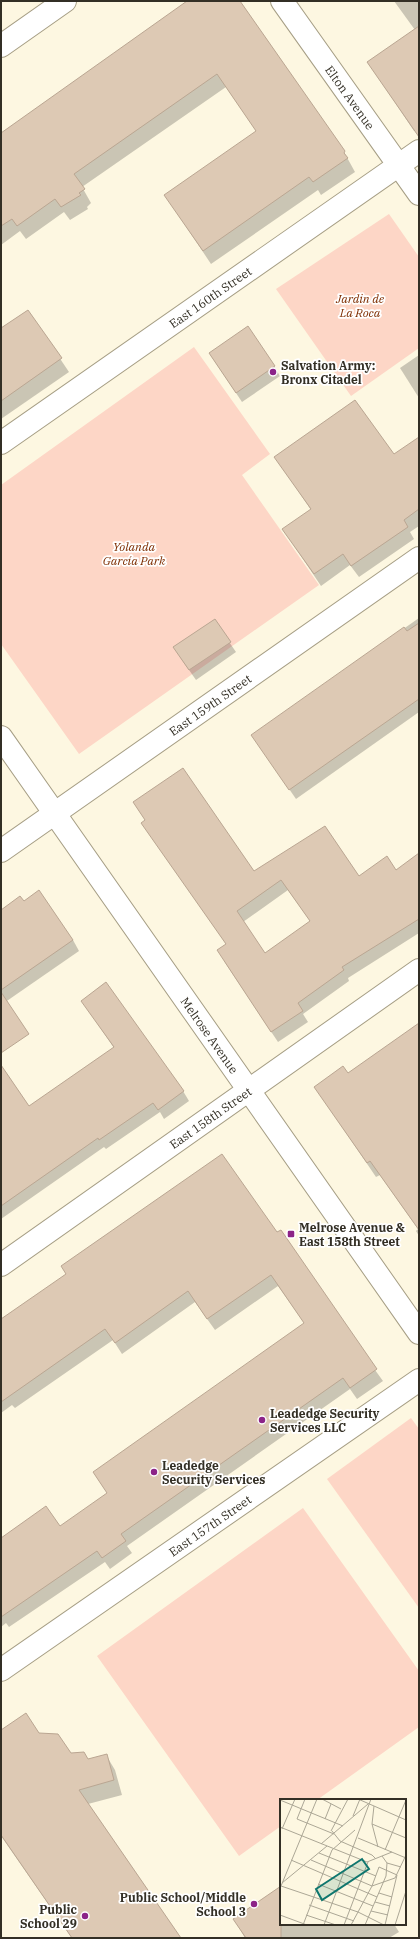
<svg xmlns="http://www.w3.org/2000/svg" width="420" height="1939" font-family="'IBM Plex Serif',serif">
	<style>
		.green { fill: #fdd6c6 }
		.shadow { fill: #0003; fill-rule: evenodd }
		.building { fill: #ddc9b4; stroke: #baa692; fill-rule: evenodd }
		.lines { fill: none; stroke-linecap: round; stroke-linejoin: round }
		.street-casing { stroke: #a69e85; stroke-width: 24 }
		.secondary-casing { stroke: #a69e85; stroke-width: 24 }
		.street { stroke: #fff; stroke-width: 22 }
		.secondary { stroke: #fff; stroke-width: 22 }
		.poi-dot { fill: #8c2388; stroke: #fff; stroke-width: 1.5 }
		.labels { text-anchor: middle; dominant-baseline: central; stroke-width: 3.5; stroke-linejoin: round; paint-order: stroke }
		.street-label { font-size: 12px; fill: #332f25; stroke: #fff }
		.park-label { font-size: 12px; font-style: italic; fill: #7f2f03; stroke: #fff }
		.poi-label { font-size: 12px; font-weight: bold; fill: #332f25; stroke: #fff; text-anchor: start }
		.inset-road { fill: none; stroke: #aca796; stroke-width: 1 }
		.view { fill: #0f766e; fill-opacity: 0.15; stroke: #0f766e; stroke-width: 2 }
		.inset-edge { fill: none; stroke: #332f25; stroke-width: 2 }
	</style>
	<rect width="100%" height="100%" fill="#fdf7e1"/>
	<g class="green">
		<polygon points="389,214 419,257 419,348 351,396 276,289"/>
		<polygon points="194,347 270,454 242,475 319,585 79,754 1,644 1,485"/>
		<polygon points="411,1418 419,1429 419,1608 327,1479"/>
		<polygon points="303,1508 419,1671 419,1727 317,1800 281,1800 281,1826 239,1856 97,1656"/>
	</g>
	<g class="shadow">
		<polygon points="189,1 239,1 344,152 355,172 321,195 318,190 211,264 165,195 257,132 226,87 82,187 91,203 87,207 88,209 70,220 64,212 26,239 20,231 1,245 1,137"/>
		<polygon points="394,1 419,1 419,128 414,131 368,62 415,30"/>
		<polygon points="28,311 69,372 1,419 1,330"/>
		<polygon points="210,354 274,366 280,376 242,402"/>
		<polygon points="419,355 419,398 400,368"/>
		<polygon points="419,438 419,526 410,532 414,539 359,577 350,565 321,586 283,529 311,510 276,458 393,456"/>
		<polygon points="419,618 419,712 296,799 252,735"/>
		<polygon points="214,620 236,652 196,680 180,657"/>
		<path d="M149 833 254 872 359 877 396 871 419 855V933L348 978 349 981 303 1014 308 1022 278 1042 224 961 227 945ZM288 890 311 922 265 954 243 922Z"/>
		<polygon points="24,902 73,940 79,951 1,1005 1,910"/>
		<polygon points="82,1001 183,1091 189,1101 164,1119 160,1112 106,1149 104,1147 1,1219 1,1067 29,1107 114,1048"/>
		<polygon points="419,1024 419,1236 416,1231 418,1229 380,1175 376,1177 315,1087 348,1074"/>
		<polygon points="277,1234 383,1381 357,1399 350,1389 127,1546 132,1553 110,1569 105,1562 9,1627 6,1623 1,1627 1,1539 60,1528 108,1494 94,1472 305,1324 278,1286 215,1330 195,1302 122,1354 113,1340 15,1408 12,1405 1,1413 1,1321"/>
		<polygon points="1,1731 39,1734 71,1754 88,1760 106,1755 115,1770 122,1795 88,1804 180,1938 72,1938 1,1836"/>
		<polygon points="281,1887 281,1924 394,1924 399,1932 389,1938 245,1938 234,1919"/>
	</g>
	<g class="building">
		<polygon points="187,1 240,1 345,151 344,153 348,158 313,182 309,177 203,251 164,195 256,131 217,74 74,174 85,189 79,193 81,195 61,207 55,199 17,226 12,219 1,226 1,133"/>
		<polygon points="419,26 419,137 367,62"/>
		<polygon points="28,310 62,358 1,401 1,328"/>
		<polygon points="248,326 275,366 236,393 209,353"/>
		<polygon points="355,400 394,454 419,437 419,509 404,520 408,527 351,566 343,554 314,574 282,529 311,509 274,457"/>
		<polygon points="215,619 231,642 189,670 173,647"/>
		<polygon points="419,623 419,699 289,790 251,735 404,627 407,631"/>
		<path d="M183 768 254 871 325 826 359 876 387 856 396 870 419 853V919L342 967 344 970 298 1003 303 1011 271 1032 217 950 226 944 141 823 145 820 133 802ZM281 880 310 921 265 953 237 911Z"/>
		<polygon points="39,890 73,940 1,990 1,910 20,896 24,901"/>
		<polygon points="106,982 184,1091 158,1110 153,1103 99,1140 98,1138 1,1206 1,1065 29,1106 114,1047 81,1001"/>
		<polygon points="1,992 29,1034 1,1053"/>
		<polygon points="419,1023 419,1230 370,1161 367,1163 314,1087 343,1066 348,1073"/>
		<polygon points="222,1154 277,1232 281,1230 377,1369 350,1388 343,1378 121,1534 126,1541 102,1558 97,1551 1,1617 1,1538 46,1506 60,1526 107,1493 93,1472 304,1323 271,1275 207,1319 188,1291 115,1343 105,1329 1,1402 1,1319 66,1274 61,1266"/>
		<polygon points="26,1713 39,1733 58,1734 71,1753 84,1752 88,1759 107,1754 114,1780 79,1790 181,1938 72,1938 1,1835 1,1730"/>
		<polygon points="281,1886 281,1938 246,1938 233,1919"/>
	</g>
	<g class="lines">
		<defs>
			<g id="street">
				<path id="s1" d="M282 1 419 194"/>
				<path id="s2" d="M1 443 419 151"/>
				<path id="s3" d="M1 851 419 558"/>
				<path id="s4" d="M1 1265 419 970"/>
				<path id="s5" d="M1 1670 419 1380"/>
			</g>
			<g id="secondary">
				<polyline points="1,46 65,1"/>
				<path id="s6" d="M1 737 419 1333"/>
			</g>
		</defs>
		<use href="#street" class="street-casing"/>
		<use href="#secondary" class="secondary-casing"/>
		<use href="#street" class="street"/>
		<use href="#secondary" class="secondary"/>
	</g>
	<g class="poi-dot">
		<circle cx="273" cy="372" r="4"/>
		<rect x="287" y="1230" width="8" height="8" rx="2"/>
		<circle cx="262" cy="1420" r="4"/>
		<circle cx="154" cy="1472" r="4"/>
		<circle cx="254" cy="1904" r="4"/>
		<circle cx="85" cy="1916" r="4"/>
	</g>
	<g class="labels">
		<g class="street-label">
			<text stroke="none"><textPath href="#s1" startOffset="118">Elton Avenue</textPath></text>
			<text stroke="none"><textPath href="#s2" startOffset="255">East 160th Street</textPath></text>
			<text stroke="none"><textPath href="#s3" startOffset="255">East 159th Street</textPath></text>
			<text stroke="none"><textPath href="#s6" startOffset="364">Melrose Avenue</textPath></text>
			<text stroke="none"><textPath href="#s4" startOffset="256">East 158th Street</textPath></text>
			<text stroke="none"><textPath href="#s5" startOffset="254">East 157th Street</textPath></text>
		</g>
		<g class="park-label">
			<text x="360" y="298">Jardin de<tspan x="360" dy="14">La Roca</tspan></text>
			<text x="134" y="546">Yolanda<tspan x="134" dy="14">García Park</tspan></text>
		</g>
		<g class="poi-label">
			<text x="281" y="365">Salvation Army:<tspan x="281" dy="14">Bronx Citadel</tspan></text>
			<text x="299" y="1227">Melrose Avenue &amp;<tspan x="299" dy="14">East 158th Street</tspan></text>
			<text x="270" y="1413">Leadedge Security<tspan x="270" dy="14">Services LLC</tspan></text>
			<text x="162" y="1465">Leadedge<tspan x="162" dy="14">Security Services</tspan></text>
			<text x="246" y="1897" text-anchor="end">Public School/Middle<tspan x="246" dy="14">School 3</tspan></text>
			<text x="77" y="1909" text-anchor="end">Public<tspan x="77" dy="14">School 29</tspan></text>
		</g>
	</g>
	<g transform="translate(280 1799)">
		<rect width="126" height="126" fill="#fdf7e1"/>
		<path class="inset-road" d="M25 0 17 20 54 35M42 0 61 10M78 0 126 21M0 1 63 27M94 7 92 25 98 48M73 17 80 0M45 20 51 5M92 25 126 39M0 28 87 63 112 53M2 30 15 0M51 32 68 0M52 32 60 42 92 56 96 60M78 39 126 59M41 45 88 5M105 51 126 1M39 54 96 77M11 61 97 98M31 61 92 87 99 68 117 76 105 126M107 64 121 68M2 84 47 47M38 85 93 107M1 87 78 113 104 126M1 87 37 0M99 94 112 98M95 103 110 107M29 106 74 122M91 112 108 116M0 116 27 126M26 116 56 126M23 126 52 51 75 31M44 126 91 0M64 126 88 63M71 126 92 87 115 79 126 56M85 126 106 77 107 64 102 57M115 126 126 92"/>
		<path class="view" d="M82 60 89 70 42 101 36 90Z"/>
		<rect width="126" height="126" class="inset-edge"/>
	</g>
	<rect width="420" height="1939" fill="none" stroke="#332f25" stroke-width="4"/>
</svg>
